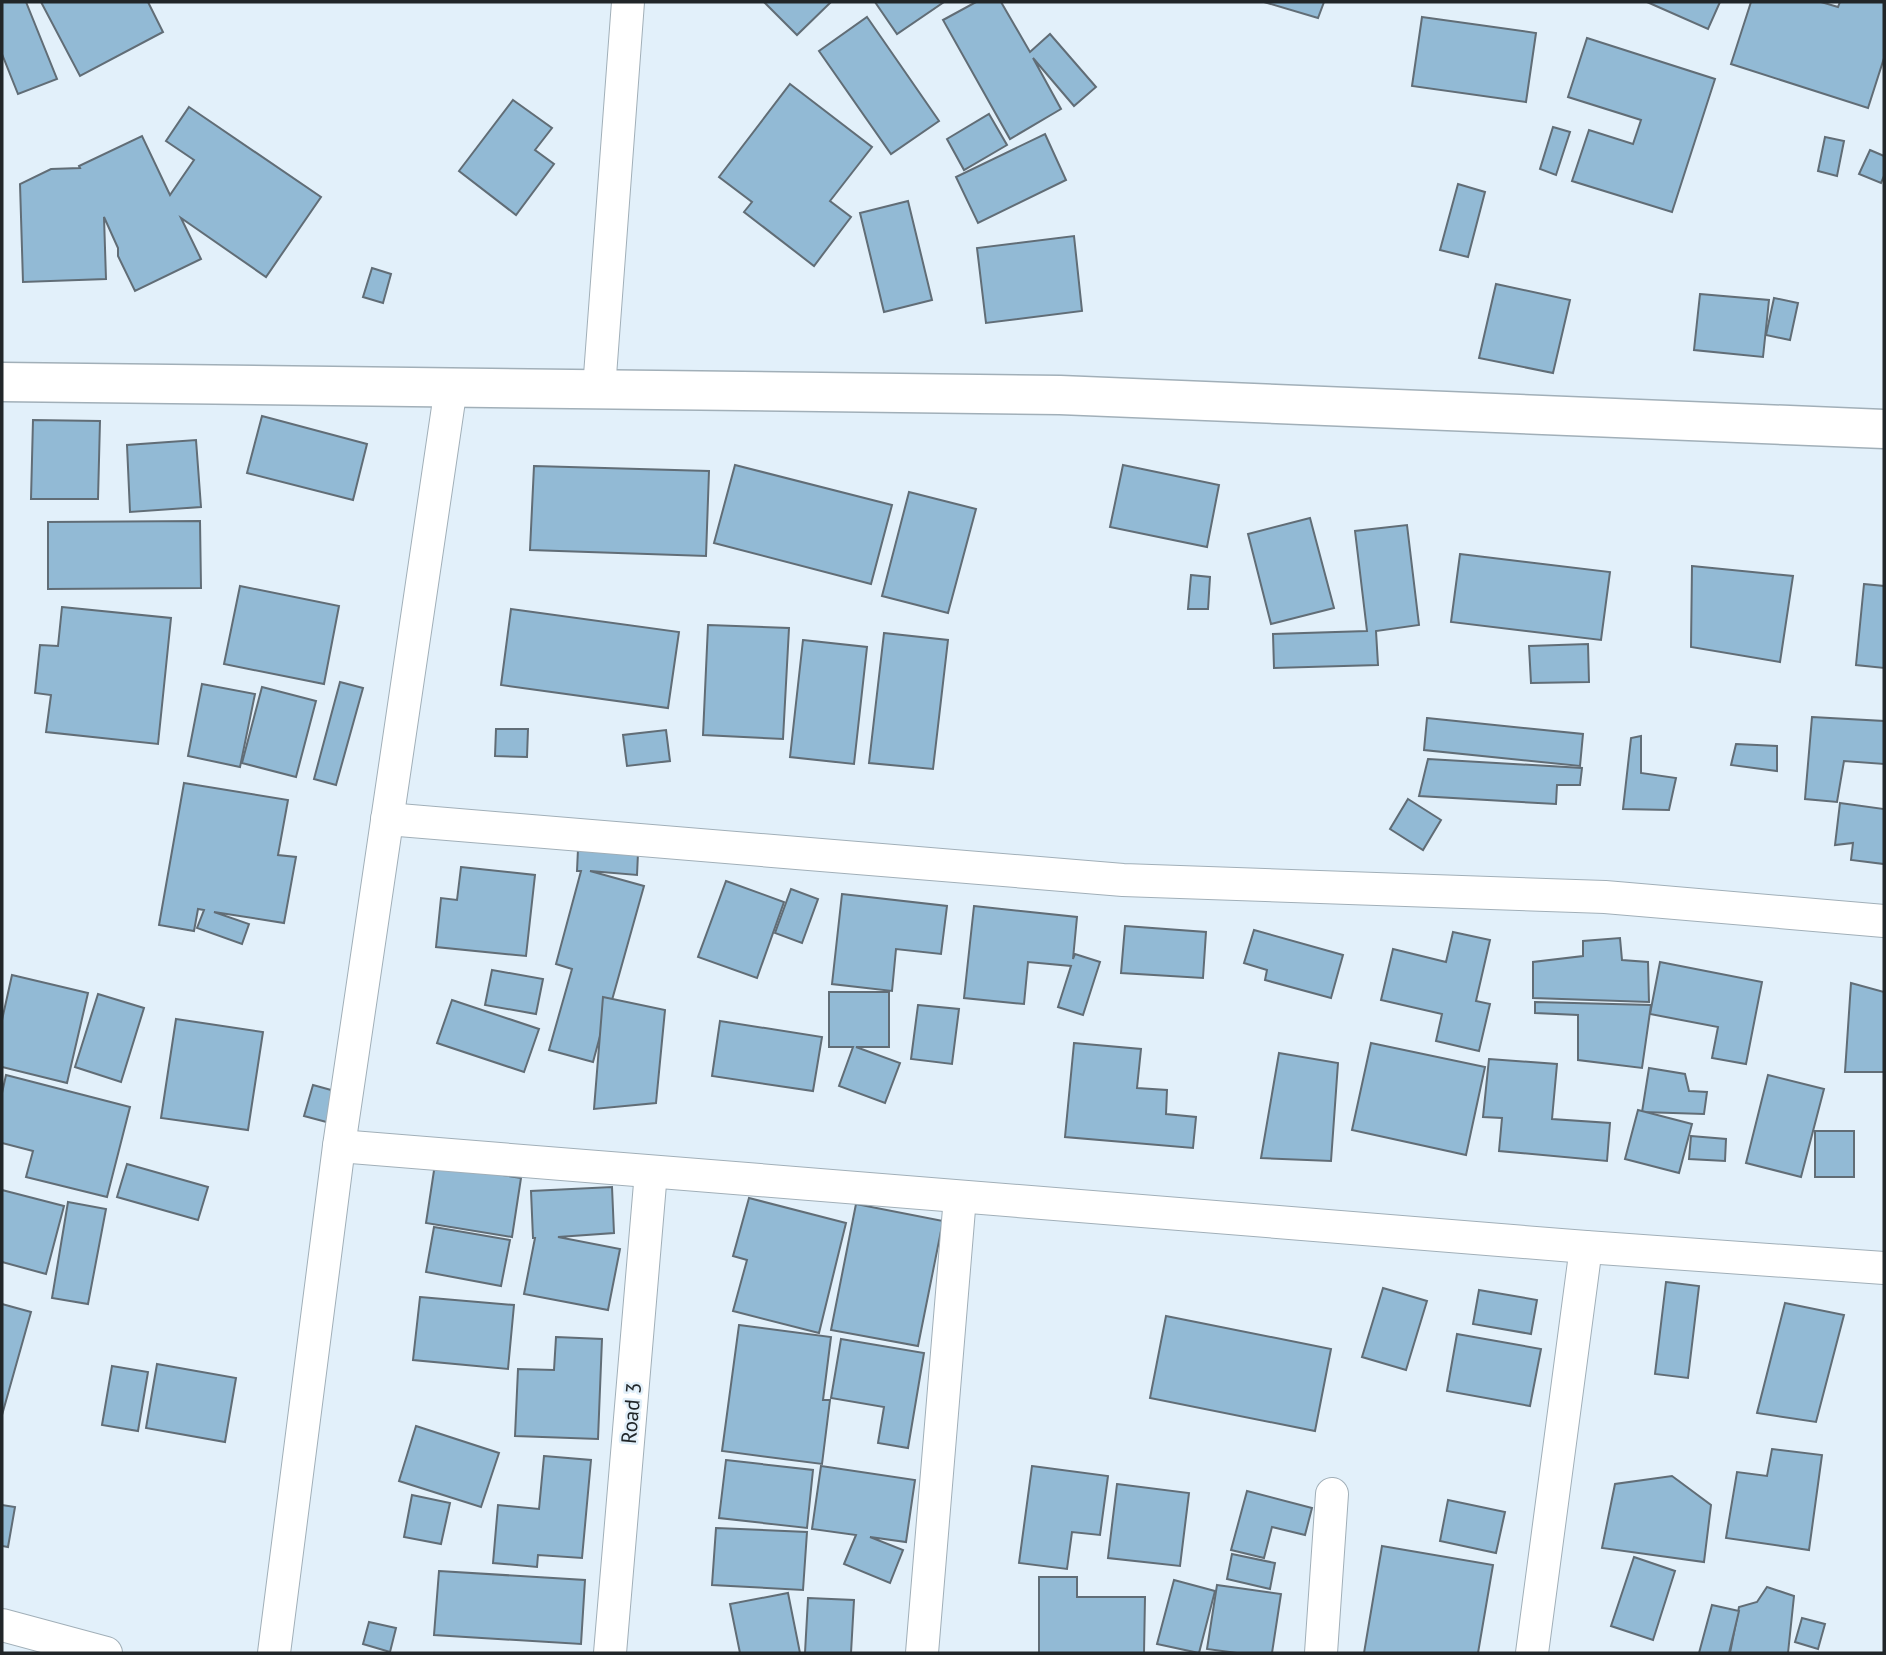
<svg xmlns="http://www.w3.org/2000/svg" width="1886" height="1655" font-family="'PT Sans',sans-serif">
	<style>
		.building { fill: #92bad5; stroke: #616d76; stroke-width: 2 }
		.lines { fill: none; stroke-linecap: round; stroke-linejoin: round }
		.street-casing { stroke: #a1afb8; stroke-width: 34 }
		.secondary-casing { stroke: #a1afb8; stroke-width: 41 }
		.street { stroke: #fff; stroke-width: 32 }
		.secondary { stroke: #fff; stroke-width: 38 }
		.labels { text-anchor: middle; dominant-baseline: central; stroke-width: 5; stroke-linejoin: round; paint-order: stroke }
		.street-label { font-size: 21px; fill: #212629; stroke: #e2f0fa }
	</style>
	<rect width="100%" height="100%" fill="#e2f0fa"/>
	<g class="building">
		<polygon points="2,2 26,2 57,79 18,94 2,54"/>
		<polygon points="41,2 148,2 163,32 80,76"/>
		<polygon points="764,2 831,2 797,35"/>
		<polygon points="875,2 944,2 897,34"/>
		<polygon points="976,2 1001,2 1030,52 1050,34 1096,87 1074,106 1033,58 1061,109 1010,139 943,20"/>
		<polygon points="1264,2 1324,2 1318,18"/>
		<polygon points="1647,2 1720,2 1708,29"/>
		<polygon points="1751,2 1821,2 1838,7 1840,2 1884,2 1884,58 1868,108 1731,64"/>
		<polygon points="867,17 939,121 891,154 819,51"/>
		<polygon points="1422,17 1536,33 1526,102 1412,86"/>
		<polygon points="1587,38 1715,79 1672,212 1572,181 1589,130 1633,144 1641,120 1568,97"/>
		<polygon points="790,84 872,147 830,201 851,217 814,266 744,212 752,202 719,177"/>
		<polygon points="513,100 552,128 535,150 554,164 516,215 459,171"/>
		<polygon points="189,107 321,197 266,277 181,218 201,259 135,291 118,256 118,248 104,217 106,279 23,282 20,184 51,169 80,168 79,166 142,136 170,195 194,160 166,141"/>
		<polygon points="989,114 1007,145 964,170 947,139"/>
		<polygon points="1553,127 1570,132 1556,175 1540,169"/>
		<polygon points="1045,134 1066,180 978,223 956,177"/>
		<polygon points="1825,137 1844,141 1837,176 1818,171"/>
		<polygon points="1870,150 1884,156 1884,176 1881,183 1859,174"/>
		<polygon points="1458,184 1485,192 1468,257 1440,250"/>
		<polygon points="908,201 932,300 884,312 860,213"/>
		<polygon points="1074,236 1082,311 986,323 977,248"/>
		<polygon points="372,268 391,274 383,303 363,297"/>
		<polygon points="1496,284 1570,300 1553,373 1479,358"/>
		<polygon points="1700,294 1769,300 1763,357 1694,350"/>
		<polygon points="1774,298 1798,303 1790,340 1766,335"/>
		<polygon points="262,416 367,444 353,500 247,473"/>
		<polygon points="33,420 100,421 98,499 31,499"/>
		<polygon points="196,440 201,507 130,512 127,445"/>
		<polygon points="735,465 892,505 871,584 714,543"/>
		<polygon points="1123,465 1219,485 1207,547 1110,527"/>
		<polygon points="534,466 709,471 706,556 530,550"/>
		<polygon points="909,492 976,509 948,613 882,596"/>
		<polygon points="1310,518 1334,608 1271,624 1248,534"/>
		<polygon points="200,521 201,588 48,589 48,522"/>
		<polygon points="1407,525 1419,625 1376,631 1378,665 1274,668 1273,634 1367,631 1355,531"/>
		<polygon points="1460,554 1610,572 1601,640 1451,622"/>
		<polygon points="1692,566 1793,576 1780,662 1691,647"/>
		<polygon points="1191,575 1210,577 1208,609 1188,609"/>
		<polygon points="1864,584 1884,586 1884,668 1856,665"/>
		<polygon points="240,586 339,606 324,684 224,664"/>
		<polygon points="62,607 171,618 158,744 46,732 51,695 35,693 40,645 58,646"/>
		<polygon points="511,609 679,632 668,708 501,685"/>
		<polygon points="708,625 789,628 783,739 703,735"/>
		<polygon points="884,633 948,640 933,769 869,763"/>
		<polygon points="803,640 867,647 854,764 790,757"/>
		<polygon points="1588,644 1589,682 1531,683 1529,646"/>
		<polygon points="340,682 363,688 336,785 314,779"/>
		<polygon points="202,684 255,694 240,767 188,756"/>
		<polygon points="262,687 316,701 296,777 242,763"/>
		<polygon points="1812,717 1884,721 1884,764 1844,761 1837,802 1805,799"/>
		<polygon points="1427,718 1583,734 1580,766 1424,750"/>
		<polygon points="496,729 528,729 527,757 495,756"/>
		<polygon points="666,730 670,761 627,766 623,735"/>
		<polygon points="1641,736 1641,773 1676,778 1669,810 1623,809 1631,738"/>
		<polygon points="1736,744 1777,746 1777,771 1731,765"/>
		<polygon points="1428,759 1582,768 1580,785 1557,785 1556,804 1419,796"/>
		<polygon points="184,783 288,800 278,855 296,857 284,923 214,912 249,924 242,944 197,928 204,910 198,909 194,931 159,925"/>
		<polygon points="1408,799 1441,820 1423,850 1390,829"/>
		<polygon points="1840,803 1884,809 1884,864 1851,860 1853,843 1835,845"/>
		<polygon points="578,849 638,853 637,875 590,871 644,886 605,1025 603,1025 593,1062 549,1050 572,969 556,964 581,871 577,871"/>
		<polygon points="461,867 535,875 526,956 436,947 441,898 457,900"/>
		<polygon points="726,881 784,902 757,978 698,957"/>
		<polygon points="791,889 818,899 802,943 775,933"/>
		<polygon points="842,894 947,906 941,954 896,949 892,991 832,984"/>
		<polygon points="974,906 1077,917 1073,959 1075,954 1100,962 1083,1015 1058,1007 1071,966 1028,962 1024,1004 964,998"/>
		<polygon points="1125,926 1206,932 1203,978 1121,973"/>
		<polygon points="1254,930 1343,955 1331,998 1265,980 1267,970 1244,963"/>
		<polygon points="1453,932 1490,940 1476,1001 1490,1004 1479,1051 1436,1041 1442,1014 1381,1000 1393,949 1446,962"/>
		<polygon points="1620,938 1622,960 1648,962 1649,1002 1533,998 1533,962 1583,956 1583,941"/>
		<polygon points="1660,962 1762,982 1746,1064 1712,1058 1718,1027 1650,1014"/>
		<polygon points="492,970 543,979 536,1014 485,1005"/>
		<polygon points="12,975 88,993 67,1083 2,1067 2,1020"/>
		<polygon points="1851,983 1884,992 1884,1072 1845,1072"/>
		<polygon points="829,992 889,992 889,1047 856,1047 900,1063 885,1103 839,1086 853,1047 829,1047"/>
		<polygon points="98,994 144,1008 121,1082 75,1067"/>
		<polygon points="603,997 665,1010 656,1103 594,1109"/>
		<polygon points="452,1000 539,1029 524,1072 437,1043"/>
		<polygon points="1535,1002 1651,1005 1642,1068 1578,1060 1578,1015 1535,1013"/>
		<polygon points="918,1005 959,1009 952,1064 911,1059"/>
		<polygon points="176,1019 263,1032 248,1130 161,1118"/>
		<polygon points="720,1021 822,1037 813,1091 712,1076"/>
		<polygon points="1074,1043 1141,1049 1137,1088 1167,1090 1166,1114 1196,1117 1193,1148 1065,1137"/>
		<polygon points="1371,1043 1485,1067 1466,1155 1352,1130"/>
		<polygon points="1279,1053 1338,1063 1331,1161 1261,1158"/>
		<polygon points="1489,1059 1557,1064 1552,1119 1610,1123 1607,1161 1499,1151 1502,1118 1483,1117"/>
		<polygon points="1649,1068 1685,1074 1689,1091 1707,1092 1704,1114 1642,1112"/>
		<polygon points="6,1075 130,1107 107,1197 26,1177 33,1151 2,1143 2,1093"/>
		<polygon points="1768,1075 1824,1089 1801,1177 1746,1163"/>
		<polygon points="313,1085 342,1093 334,1124 304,1116"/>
		<polygon points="1638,1110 1692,1124 1679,1173 1625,1159"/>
		<rect x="1815" y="1131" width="39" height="46"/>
		<polygon points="1691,1136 1726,1139 1725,1161 1689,1159"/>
		<polygon points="127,1164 208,1187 198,1220 117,1197"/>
		<polygon points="435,1164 521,1178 512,1237 426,1223"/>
		<polygon points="612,1187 614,1233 558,1237 620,1249 608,1310 524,1294 535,1238 533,1238 531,1191"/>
		<polygon points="2,1190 64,1206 46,1274 2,1262"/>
		<polygon points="749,1198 846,1223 819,1333 733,1311 747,1260 733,1256"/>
		<polygon points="68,1202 106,1209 88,1304 52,1298"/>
		<polygon points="856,1204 943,1221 918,1346 831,1330"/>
		<polygon points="434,1227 510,1240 501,1286 426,1272"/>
		<polygon points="1666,1282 1699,1286 1688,1378 1655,1374"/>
		<polygon points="1383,1288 1427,1301 1406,1370 1362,1357"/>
		<polygon points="1479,1290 1537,1300 1531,1334 1473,1324"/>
		<polygon points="420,1297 514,1305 508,1369 413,1360"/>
		<polygon points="1785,1303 1844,1315 1816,1422 1757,1413"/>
		<polygon points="2,1304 31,1312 2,1415"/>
		<polygon points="1166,1316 1331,1349 1315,1431 1150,1398"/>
		<polygon points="739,1325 831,1337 823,1400 830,1400 822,1464 722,1451"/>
		<polygon points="1457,1334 1541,1349 1530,1406 1447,1391"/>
		<polygon points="556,1337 602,1339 598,1439 515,1436 518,1369 554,1370"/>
		<polygon points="841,1339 924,1353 908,1448 878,1443 884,1407 831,1398"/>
		<polygon points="157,1364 236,1378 225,1442 146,1428"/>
		<polygon points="112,1366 148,1372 138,1431 102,1425"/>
		<polygon points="416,1426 499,1453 481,1507 399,1481"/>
		<polygon points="1772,1449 1822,1455 1809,1550 1726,1538 1737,1472 1767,1476"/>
		<polygon points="544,1456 591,1460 582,1558 538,1555 537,1567 493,1563 498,1505 539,1509"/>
		<polygon points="726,1460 813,1470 807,1528 719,1518"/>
		<polygon points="821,1466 915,1480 906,1542 870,1537 903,1550 890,1583 844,1564 856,1535 812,1529"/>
		<polygon points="1032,1466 1108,1476 1100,1535 1072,1532 1067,1569 1019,1563"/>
		<polygon points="1672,1476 1711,1505 1704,1562 1602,1548 1615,1484"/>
		<polygon points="1117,1484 1189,1493 1180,1566 1108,1558"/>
		<polygon points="1247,1491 1312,1508 1305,1535 1272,1527 1264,1558 1231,1550"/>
		<polygon points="412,1495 450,1503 441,1544 404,1537"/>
		<polygon points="1448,1500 1505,1512 1496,1553 1440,1541"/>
		<polygon points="2,1505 15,1507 8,1547 2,1546"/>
		<polygon points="716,1528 807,1532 803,1590 712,1585"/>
		<polygon points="1382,1546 1493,1565 1478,1653 1364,1653"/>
		<polygon points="1232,1554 1275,1563 1270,1589 1227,1579"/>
		<polygon points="1634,1557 1675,1571 1653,1640 1611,1626"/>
		<polygon points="439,1571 585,1580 581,1644 434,1635"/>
		<polygon points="1039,1577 1077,1577 1077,1597 1145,1597 1144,1653 1039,1653"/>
		<polygon points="1174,1580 1215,1591 1199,1653 1157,1644"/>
		<polygon points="1217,1585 1281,1594 1272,1653 1237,1653 1207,1649"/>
		<polygon points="1767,1587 1794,1596 1788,1653 1730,1653 1739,1607 1757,1602"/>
		<polygon points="788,1593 800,1653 740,1653 730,1604"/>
		<polygon points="808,1598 854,1600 851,1653 805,1653"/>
		<polygon points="1712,1605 1739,1611 1729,1653 1699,1653"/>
		<polygon points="1802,1618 1825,1624 1818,1649 1795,1642"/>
		<polygon points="369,1622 396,1628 390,1652 363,1644"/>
	</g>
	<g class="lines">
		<defs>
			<g id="street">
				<polyline points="599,389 628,2"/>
				<polyline points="387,819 1123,880 1605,897 1884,921"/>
				<polyline points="339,1146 1586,1247 1884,1268"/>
				<polyline points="2,1625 106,1653"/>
				<polyline points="274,1653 339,1146 451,387"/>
				<polyline points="610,1653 651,1172"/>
				<polyline points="922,1653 960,1197"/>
				<polyline points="1321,1653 1332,1494"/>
				<polyline points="1532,1653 1586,1247"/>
			</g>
			<polyline id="secondary" points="2,382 1060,395 1884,429"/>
		</defs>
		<use href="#street" class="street-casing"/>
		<use href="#secondary" class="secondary-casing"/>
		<use href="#street" class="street"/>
		<use href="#secondary" class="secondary"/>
	</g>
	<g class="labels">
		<g class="street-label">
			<text transform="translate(631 1413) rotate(-85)">Road 3</text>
		</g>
	</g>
	<rect width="1886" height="1655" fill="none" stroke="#212629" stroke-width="7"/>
</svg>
